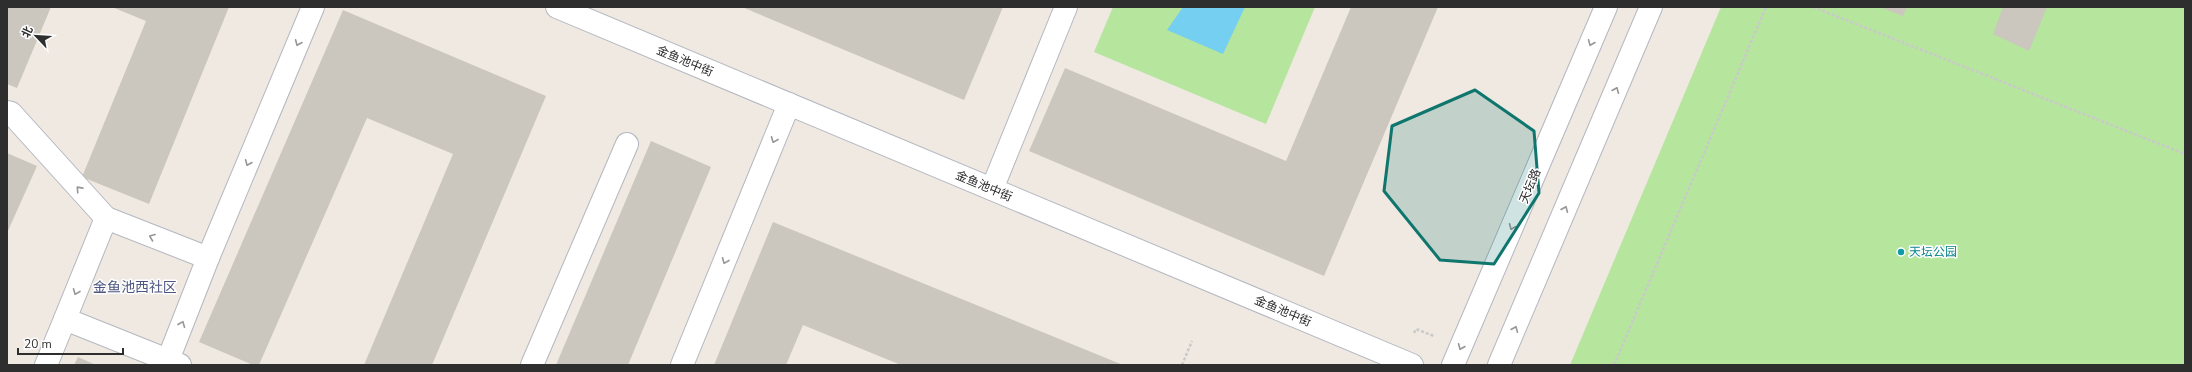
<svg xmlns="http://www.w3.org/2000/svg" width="2192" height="372" font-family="'Nunito Sans','Noto Sans SC',sans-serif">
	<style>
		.green { fill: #b6e59e }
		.water { fill: #75cff0 }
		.building { fill: #cbc7bf }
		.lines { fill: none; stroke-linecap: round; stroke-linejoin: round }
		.street-casing { stroke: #b4b7c1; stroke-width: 24 }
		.secondary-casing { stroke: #b4b7c1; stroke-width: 24 }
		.path { stroke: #c9c9c9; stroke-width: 2.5; stroke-dasharray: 3 2; stroke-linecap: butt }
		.street { stroke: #fff; stroke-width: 22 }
		.secondary { stroke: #fff; stroke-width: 22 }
		.oneway { stroke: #969696 }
		.marked { fill: #0f766e; fill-opacity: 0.2; stroke: #0f766e; stroke-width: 3; stroke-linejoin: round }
		.culture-dot { fill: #0f9aa8; stroke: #fff; stroke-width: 1.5 }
		.labels { text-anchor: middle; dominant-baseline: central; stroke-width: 3; stroke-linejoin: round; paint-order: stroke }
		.street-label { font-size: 12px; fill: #2e2e2e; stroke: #fff }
		.culture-label { font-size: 12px; fill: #0d838f; stroke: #fff; text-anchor: start }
		.quarter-label { font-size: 14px; fill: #4d5680; stroke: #fff }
	</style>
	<rect width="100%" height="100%" fill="#efe9e1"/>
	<g class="green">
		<polygon points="1113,7 1315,7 1266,124 1094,52"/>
		<polygon points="1721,7 2185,7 2185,365 1570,365"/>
	</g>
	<polygon class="water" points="1183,7 1245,7 1223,54 1167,30"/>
	<g class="building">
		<polygon points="7,7 51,7 17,88 7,84"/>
		<polygon points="112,7 229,7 149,204 82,177 146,21"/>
		<polygon points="742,7 1003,7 964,100"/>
		<polygon points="1351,7 1438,7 1324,276 1029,151 1065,68 1286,161"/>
		<polygon points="1880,7 1907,7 1903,16"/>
		<polygon points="2003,7 2047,7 2029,51 1993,34"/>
		<polygon points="343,10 546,96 432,365 364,365 453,154 367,118 259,365 253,365 199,342"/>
		<polygon points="651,141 711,167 628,365 556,365"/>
		<polygon points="7,153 37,166 7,233"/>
		<polygon points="773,222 1123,365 901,365 803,325 786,365 714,365"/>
		<polygon points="78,357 96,365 74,365"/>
	</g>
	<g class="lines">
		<defs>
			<g id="street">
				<polyline points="557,7 1412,365"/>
				<polyline points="7,112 11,113 106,218"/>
				<polyline points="992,189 1066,7"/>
				<polyline points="208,258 313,7"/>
				<polyline points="168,360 208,258 106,218 65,319 180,365"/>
				<polyline points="46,365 65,319"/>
				<polyline points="532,365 627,144"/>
				<polyline points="682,365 789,104"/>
			</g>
			<g id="secondary">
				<polyline points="1453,365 1606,7"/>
				<polyline points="1499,365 1651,7"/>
			</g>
		</defs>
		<use href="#street" class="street-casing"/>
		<use href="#secondary" class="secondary-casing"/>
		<g class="path">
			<polyline points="1813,7 2185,154"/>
			<polyline points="1414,333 1416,329 1434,336"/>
			<polyline points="1182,365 1192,341"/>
			<polyline points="1614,365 1766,7"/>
		</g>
		<use href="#street" class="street"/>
		<use href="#secondary" class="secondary"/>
	</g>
	<defs><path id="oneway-chevron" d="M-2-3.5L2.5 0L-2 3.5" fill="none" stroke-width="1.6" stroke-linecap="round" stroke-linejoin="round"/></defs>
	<g class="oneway">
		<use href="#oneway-chevron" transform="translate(298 43) rotate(113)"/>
		<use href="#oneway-chevron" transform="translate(1591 43) rotate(113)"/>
		<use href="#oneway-chevron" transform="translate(1616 90) rotate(-67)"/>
		<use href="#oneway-chevron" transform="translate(774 140) rotate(112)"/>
		<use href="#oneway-chevron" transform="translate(248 163) rotate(113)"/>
		<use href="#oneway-chevron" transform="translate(79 189) rotate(-132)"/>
		<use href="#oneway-chevron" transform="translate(1565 209) rotate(-67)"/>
		<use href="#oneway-chevron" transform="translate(1512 227) rotate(113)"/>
		<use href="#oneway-chevron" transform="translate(152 237) rotate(-159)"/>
		<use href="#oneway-chevron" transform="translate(725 261) rotate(112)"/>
		<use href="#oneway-chevron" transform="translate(76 292) rotate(112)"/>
		<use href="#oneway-chevron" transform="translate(182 324) rotate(-68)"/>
		<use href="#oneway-chevron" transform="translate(1515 329) rotate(-67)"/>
		<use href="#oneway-chevron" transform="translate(1461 347) rotate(113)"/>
	</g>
	<path class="marked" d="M1475 90 1534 131 1539 193 1494 264 1440 260 1384 191 1392 126Z"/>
	<circle class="culture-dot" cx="1901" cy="252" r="4"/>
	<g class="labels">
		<g class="street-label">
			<text transform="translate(685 61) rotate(23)">金鱼池中街</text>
			<text transform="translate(984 186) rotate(23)">金鱼池中街</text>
			<text transform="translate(1530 186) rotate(-67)">天坛路</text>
			<text transform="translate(1283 311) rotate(23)">金鱼池中街</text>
		</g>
		<g class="culture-label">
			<text x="1909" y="252">天坛公园</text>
		</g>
		<g class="quarter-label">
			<text x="135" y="287">金鱼池西社区</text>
		</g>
	</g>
	<rect width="2192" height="372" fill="none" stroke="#2e2e2e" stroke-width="16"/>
	<g transform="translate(36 36) rotate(295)" stroke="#ffffff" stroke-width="3" paint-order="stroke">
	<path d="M0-3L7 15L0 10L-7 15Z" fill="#2e2e2e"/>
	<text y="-6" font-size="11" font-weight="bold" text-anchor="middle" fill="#2e2e2e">北</text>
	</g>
	<path d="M18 348v6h105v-6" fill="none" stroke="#2e2e2e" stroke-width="2"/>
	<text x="24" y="348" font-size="12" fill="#2e2e2e" stroke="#ffffff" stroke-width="3" paint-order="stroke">20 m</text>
</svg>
